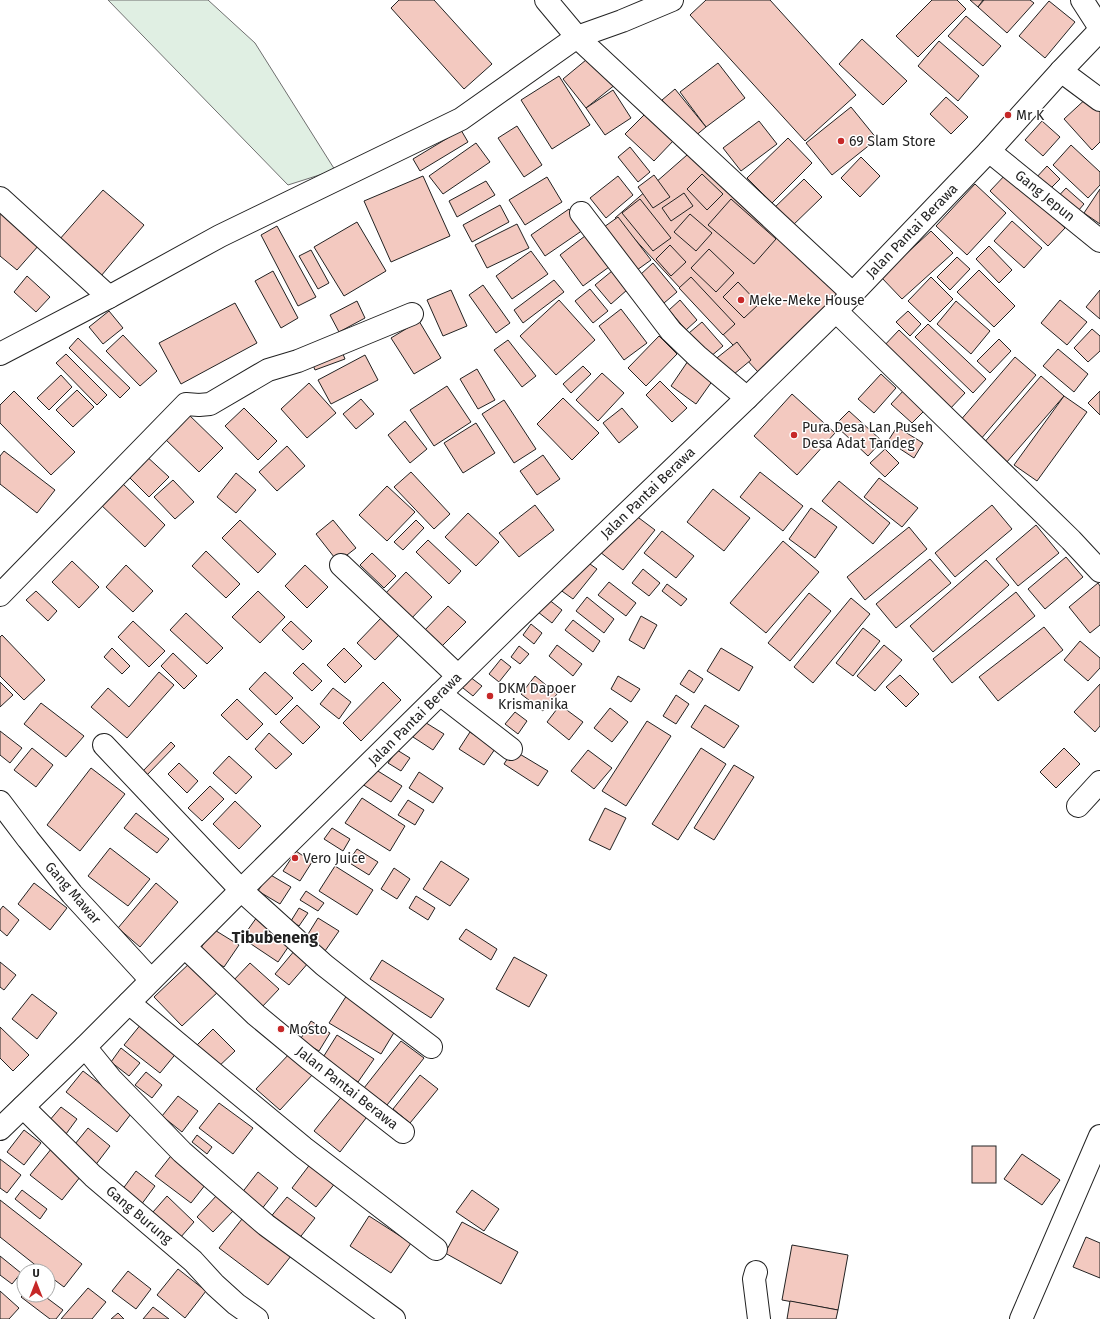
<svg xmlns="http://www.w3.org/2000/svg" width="1100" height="1319" font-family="'Fira Sans',sans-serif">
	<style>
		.green { fill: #e0efe3; stroke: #6f6f6f }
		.building { fill: #f3c9c0; stroke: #222 }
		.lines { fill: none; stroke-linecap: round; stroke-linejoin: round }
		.minor-casing { stroke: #222; stroke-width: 24 }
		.minor { stroke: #fff; stroke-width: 22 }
		.poi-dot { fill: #c62828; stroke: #fff; stroke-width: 1.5 }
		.labels { text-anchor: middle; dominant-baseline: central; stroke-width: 3; stroke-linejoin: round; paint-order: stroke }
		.poi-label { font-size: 14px; fill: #222; stroke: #fff; text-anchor: start }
		.street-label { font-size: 14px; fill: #222; stroke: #fff }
		.quarter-label { font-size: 16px; font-weight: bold; fill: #222; stroke: #fff }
	</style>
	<rect width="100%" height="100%" fill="#fff"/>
	<polygon class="green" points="108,0 208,0 255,43 335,170 288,185"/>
	<g class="building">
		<polygon points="399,0 434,0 492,64 464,89 391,8"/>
		<polygon points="706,0 770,0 856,95 805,141 690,15"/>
		<polygon points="932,0 957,0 966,9 918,57 896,36"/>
		<polygon points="970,0 983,0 978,7"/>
		<polygon points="984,0 1030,0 1034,3 1007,33 978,7"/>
		<polygon points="1049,1 1075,22 1045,58 1019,36"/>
		<polygon points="966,16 1001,46 983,66 948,36"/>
		<polygon points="862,39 907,81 883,105 839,64"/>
		<polygon points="939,41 979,76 958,101 918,66"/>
		<polygon points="592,55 616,84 586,108 563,79"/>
		<polygon points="718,63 745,98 706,127 680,92"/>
		<polygon points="559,76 590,125 552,149 521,100"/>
		<polygon points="675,89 706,127 694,137 662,100"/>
		<polygon points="613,90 631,118 605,135 586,108"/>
		<polygon points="1090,95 1100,105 1100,142 1092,150 1064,119"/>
		<polygon points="946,97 968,117 951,134 930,114"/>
		<polygon points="851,107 877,139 832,175 806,143"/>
		<polygon points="646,113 674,140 654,161 625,134"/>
		<polygon points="759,121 777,144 741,171 723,148"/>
		<polygon points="1042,121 1060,137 1043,156 1025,140"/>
		<polygon points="517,126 542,165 524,177 498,138"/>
		<polygon points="461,130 468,142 420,171 413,159"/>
		<polygon points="788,138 812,163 772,203 747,178"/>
		<polygon points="476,143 490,162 443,194 429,176"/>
		<polygon points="1071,145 1100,172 1100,185 1088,198 1053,165"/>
		<polygon points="630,147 650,172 638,182 618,157"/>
		<polygon points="695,148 845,300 758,372 615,218"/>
		<polygon points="861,157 880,176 860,197 841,178"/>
		<polygon points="1047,166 1060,179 1047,192 1035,179"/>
		<polygon points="1007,173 1065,228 1048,246 990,191"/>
		<polygon points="702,174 723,194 707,210 687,189"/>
		<polygon points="654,175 670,197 653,208 638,187"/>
		<polygon points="423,176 450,236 391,262 364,201"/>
		<polygon points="618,176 633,195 606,218 590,198"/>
		<polygon points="547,177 562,202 525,225 509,200"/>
		<polygon points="804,179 822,197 790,228 772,210"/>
		<polygon points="486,181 495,195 457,217 449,201"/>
		<polygon points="975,184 1006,213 967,255 936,226"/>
		<polygon points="1066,188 1084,204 1072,218 1054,201"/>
		<polygon points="1100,189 1100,224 1084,213"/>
		<polygon points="103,190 144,225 101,276 59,240"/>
		<polygon points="684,193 693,206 671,221 662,208"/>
		<polygon points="640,199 671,238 653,251 622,213"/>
		<polygon points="731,199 776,239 754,264 708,225"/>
		<polygon points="500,205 509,222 472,242 463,225"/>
		<polygon points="569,209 583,230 545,256 531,235"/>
		<polygon points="0,212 39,245 17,270 0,256"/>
		<polygon points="690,214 712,233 696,251 674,232"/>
		<polygon points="618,217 651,260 637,270 604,227"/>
		<polygon points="1012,221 1042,248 1024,268 994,241"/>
		<polygon points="357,222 386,271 344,296 314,247"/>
		<polygon points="517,224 529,248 487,268 475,245"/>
		<polygon points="277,226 316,297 298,306 261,235"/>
		<polygon points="931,231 953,253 902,299 881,277"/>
		<polygon points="585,236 609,267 583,286 560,255"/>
		<polygon points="670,245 686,262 671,276 656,259"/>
		<polygon points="989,246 1012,270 999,283 976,259"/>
		<polygon points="709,249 734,273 716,292 691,268"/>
		<polygon points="311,250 329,283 318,289 299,256"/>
		<polygon points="531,251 548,274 512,299 496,276"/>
		<polygon points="957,257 970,269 950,290 937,277"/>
		<polygon points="653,263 677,292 664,303 640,275"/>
		<polygon points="979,270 1015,306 994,327 957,292"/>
		<polygon points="273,271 298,318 281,328 255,281"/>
		<polygon points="612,271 627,290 611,304 595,285"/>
		<polygon points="27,276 50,297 36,312 14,292"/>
		<polygon points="691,277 735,324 723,335 679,288"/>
		<polygon points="931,277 953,299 930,322 908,301"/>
		<polygon points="554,280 564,292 523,323 514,310"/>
		<polygon points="738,282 759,304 744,318 723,297"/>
		<polygon points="483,285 510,323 496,333 469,295"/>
		<polygon points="590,289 608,311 593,323 575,301"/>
		<polygon points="451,290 467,326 443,336 427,300"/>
		<polygon points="1100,290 1100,319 1086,307"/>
		<polygon points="559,300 595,340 556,375 520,336"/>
		<polygon points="680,300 697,320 686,330 669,310"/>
		<polygon points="1060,300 1087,322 1067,345 1041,323"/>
		<polygon points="357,301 365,318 339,332 330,315"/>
		<polygon points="956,301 990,331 971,354 937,324"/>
		<polygon points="235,303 257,343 181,384 159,343"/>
		<polygon points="621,309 647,343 624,360 599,326"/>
		<polygon points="109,311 123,328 103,344 89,327"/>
		<polygon points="908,311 921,324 910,336 896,322"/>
		<polygon points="419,321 441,358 414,374 391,338"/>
		<polygon points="702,322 723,346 710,357 689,333"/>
		<polygon points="928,324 986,379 973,393 915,337"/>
		<polygon points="1092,329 1100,336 1100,351 1088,362 1074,348"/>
		<polygon points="899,330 965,393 948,411 882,348"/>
		<polygon points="123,335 157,371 140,386 106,351"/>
		<polygon points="659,336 677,354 646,386 628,368"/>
		<polygon points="78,338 130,388 120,398 69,348"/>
		<polygon points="999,339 1011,351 990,373 977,361"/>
		<polygon points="508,340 536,376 522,387 494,350"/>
		<polygon points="737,342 751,360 728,379 713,361"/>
		<polygon points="341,349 345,359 315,370 311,360"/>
		<polygon points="1058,349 1088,374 1074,392 1043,366"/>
		<polygon points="66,354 107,395 97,405 56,363"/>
		<polygon points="365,355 378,380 331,404 318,380"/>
		<polygon points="1015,357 1036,375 980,440 959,422"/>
		<polygon points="688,361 713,380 696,404 671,386"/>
		<polygon points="583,366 591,374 571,393 563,384"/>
		<polygon points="477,369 495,400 478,409 460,379"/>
		<polygon points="602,373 624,393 598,421 576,400"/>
		<polygon points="881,374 896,388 874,413 858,399"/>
		<polygon points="61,375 72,387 49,410 37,398"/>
		<polygon points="1041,376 1064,396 1006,463 983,444"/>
		<polygon points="660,381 687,408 672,422 646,395"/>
		<polygon points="309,383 336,413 307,438 281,409"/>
		<polygon points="447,386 471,422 434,446 410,410"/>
		<polygon points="77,390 94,407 73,427 56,410"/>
		<polygon points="904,390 925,410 912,423 891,404"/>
		<polygon points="14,391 75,452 51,475 0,423 0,405"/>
		<polygon points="1100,391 1100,415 1088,403"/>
		<polygon points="792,394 835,433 797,475 754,436"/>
		<polygon points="1064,396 1087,412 1037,481 1014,465"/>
		<polygon points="563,398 599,433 572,460 537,424"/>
		<polygon points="361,399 374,414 356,429 343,414"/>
		<polygon points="504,400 536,449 514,463 482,414"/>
		<polygon points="244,408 277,441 258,460 225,426"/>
		<polygon points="622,408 638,427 619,443 603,423"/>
		<polygon points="849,411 882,441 868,456 835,425"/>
		<polygon points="186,412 223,448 199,472 162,436"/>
		<polygon points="405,421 427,449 410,463 388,435"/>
		<polygon points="476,423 495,453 463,473 444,443"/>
		<polygon points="897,427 923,443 914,458 888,441"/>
		<polygon points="287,446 305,466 277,491 259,472"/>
		<polygon points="885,449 899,463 885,477 870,463"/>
		<polygon points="4,451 55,490 37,513 0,484 0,456"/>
		<polygon points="144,454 169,477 149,497 125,473"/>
		<polygon points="543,455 560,479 537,495 520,471"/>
		<polygon points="411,472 450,514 434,529 394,487"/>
		<polygon points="760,472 803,506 783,531 740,497"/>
		<polygon points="236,473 256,490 236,513 217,497"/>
		<polygon points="879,478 918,508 902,527 864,497"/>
		<polygon points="119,480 165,525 145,547 98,502"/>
		<polygon points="173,480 194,502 175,519 154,497"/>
		<polygon points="839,481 890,523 873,544 822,501"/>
		<polygon points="387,486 415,512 387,541 359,515"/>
		<polygon points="713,489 750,518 724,551 687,522"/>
		<polygon points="535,505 554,530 519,557 499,533"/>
		<polygon points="992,505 1012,529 955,577 935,553"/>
		<polygon points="811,508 837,527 815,558 789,539"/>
		<polygon points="631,512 655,530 623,570 600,552"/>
		<polygon points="468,513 499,542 476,566 445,537"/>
		<polygon points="240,520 276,554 258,573 222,538"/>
		<polygon points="333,520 356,548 338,562 316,534"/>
		<polygon points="416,520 424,528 403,550 394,542"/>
		<polygon points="1036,525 1059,553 1018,586 996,559"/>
		<polygon points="909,527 927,549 865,600 847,577"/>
		<polygon points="662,531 694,556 676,578 644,553"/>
		<polygon points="428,540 461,571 449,584 416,552"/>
		<polygon points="783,541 819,572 766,633 730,603"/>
		<polygon points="206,551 240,584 226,598 192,566"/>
		<polygon points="372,553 396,576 384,588 360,565"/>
		<polygon points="1066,557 1083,577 1045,609 1028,589"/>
		<polygon points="583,559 597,569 573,599 559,589"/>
		<polygon points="930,559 951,583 896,628 876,604"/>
		<polygon points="986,560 1009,585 933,652 910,626"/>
		<polygon points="72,561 99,587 79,608 52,582"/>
		<polygon points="126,565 153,591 133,612 106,587"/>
		<polygon points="305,565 328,587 307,608 285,586"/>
		<polygon points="643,569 660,583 649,596 632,583"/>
		<polygon points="406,572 432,597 409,621 383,596"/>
		<polygon points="609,582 636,603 626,616 598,595"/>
		<polygon points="1098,583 1100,586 1100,625 1090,633 1069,607"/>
		<polygon points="667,584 687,599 681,606 662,591"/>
		<polygon points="36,591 57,611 48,621 26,600"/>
		<polygon points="258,591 285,617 260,643 232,617"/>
		<polygon points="1016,592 1035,616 952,683 933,659"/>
		<polygon points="809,593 831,611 790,661 768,643"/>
		<polygon points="587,597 614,619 604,633 576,611"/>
		<polygon points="851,598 870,614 813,683 794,667"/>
		<polygon points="548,599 562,610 552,623 538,612"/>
		<polygon points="448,606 466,622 440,648 423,632"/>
		<polygon points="186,613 223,648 207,664 170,630"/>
		<polygon points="641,616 657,625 644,649 629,640"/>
		<polygon points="381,618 399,635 375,660 357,643"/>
		<polygon points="573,620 600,641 593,652 565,630"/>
		<polygon points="133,621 165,651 149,667 118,637"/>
		<polygon points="291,621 312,641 303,650 282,630"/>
		<polygon points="531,624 542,633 534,644 523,635"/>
		<polygon points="1044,627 1063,650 998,701 979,677"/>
		<polygon points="863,628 880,641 853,676 836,663"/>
		<polygon points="2,635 45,680 24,700 0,676 0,637"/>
		<polygon points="1080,641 1100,658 1100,668 1088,681 1064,660"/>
		<polygon points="557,645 582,664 573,676 549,656"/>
		<polygon points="884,645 902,660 875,691 857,676"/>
		<polygon points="519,646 529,654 520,664 511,657"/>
		<polygon points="112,648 130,666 122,674 104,657"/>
		<polygon points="344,648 362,666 345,683 327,665"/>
		<polygon points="721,648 753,667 739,691 707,671"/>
		<polygon points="173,653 197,676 184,689 161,666"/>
		<polygon points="501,659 511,667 499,682 489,674"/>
		<polygon points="303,663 322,681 312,691 293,673"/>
		<polygon points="689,670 703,679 694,693 680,684"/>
		<polygon points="159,672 174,685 127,738 91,707 108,688 129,707"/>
		<polygon points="265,672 293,698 276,715 249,689"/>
		<polygon points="466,674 482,686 473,696 458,684"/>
		<polygon points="900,675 919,694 906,707 886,687"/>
		<polygon points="535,676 557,694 543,711 521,694"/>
		<polygon points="618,676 640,689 631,702 611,689"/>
		<polygon points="0,682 13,695 0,707"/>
		<polygon points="383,682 401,700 361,741 343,723"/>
		<polygon points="1100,684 1100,726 1095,732 1074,712"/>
		<polygon points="333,688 351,702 339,719 320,704"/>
		<polygon points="676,695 689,704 676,724 663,716"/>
		<polygon points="237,699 263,724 247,740 221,715"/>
		<polygon points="41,703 84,736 66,757 24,724"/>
		<polygon points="297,705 320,727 303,744 280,722"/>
		<polygon points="560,705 583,722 569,740 547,722"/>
		<polygon points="705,705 739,726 724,748 691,727"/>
		<polygon points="610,708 628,722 612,742 594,728"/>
		<polygon points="515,712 527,721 518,734 505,724"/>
		<polygon points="423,721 444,734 433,750 413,737"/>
		<polygon points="647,721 671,736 626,806 602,791"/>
		<polygon points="0,731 22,748 10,763 0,755"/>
		<polygon points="470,732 495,749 484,765 459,749"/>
		<polygon points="269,733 292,754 276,769 255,749"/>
		<polygon points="171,742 175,746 146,776 142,772"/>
		<polygon points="32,748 53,765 36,787 14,770"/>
		<polygon points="701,748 726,764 678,840 652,824"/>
		<polygon points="1064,748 1080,764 1056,788 1040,772"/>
		<polygon points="397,750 410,758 401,771 388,763"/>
		<polygon points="513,750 548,771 538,786 504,764"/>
		<polygon points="588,750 612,768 594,789 571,771"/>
		<polygon points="229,756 252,777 236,794 213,773"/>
		<polygon points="179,763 198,781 187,793 168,774"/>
		<polygon points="734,765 754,777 714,840 694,828"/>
		<polygon points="91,768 125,794 80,851 47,825"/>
		<polygon points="373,768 402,786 391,802 362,784"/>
		<polygon points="419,772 443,788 433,803 409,788"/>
		<polygon points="210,786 224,799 202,821 188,808"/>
		<polygon points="362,798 405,826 390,851 345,823"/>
		<polygon points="408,800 424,810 415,825 398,815"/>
		<polygon points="235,801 261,826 239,849 213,824"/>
		<polygon points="605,808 626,818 610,850 589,840"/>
		<polygon points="136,813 169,839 157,853 124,828"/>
		<polygon points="332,828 350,839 343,851 324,839"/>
		<polygon points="110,848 150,879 128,906 88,876"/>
		<polygon points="357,849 378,862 369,875 348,862"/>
		<polygon points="296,851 312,862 300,881 283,871"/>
		<polygon points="441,861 469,879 450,906 423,889"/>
		<polygon points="335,866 373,890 357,915 319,891"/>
		<polygon points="394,868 410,879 397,899 381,889"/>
		<polygon points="269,874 291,887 280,904 258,891"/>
		<polygon points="34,883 67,908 50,930 18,904"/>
		<polygon points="156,883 178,902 140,947 118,928"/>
		<polygon points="306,891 324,903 318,911 300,900"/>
		<polygon points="416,896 435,908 428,920 409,908"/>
		<polygon points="3,906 19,920 7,936 0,930 0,910"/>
		<polygon points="299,908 308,913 299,926 291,921"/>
		<polygon points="257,917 293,940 278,962 242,938"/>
		<polygon points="318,918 339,931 325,951 305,939"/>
		<polygon points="213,929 239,945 224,967 199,951"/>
		<polygon points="466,929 497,949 491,960 459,939"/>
		<polygon points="295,950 309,962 289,985 275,974"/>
		<polygon points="514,957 547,975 529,1007 496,989"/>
		<polygon points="382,960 444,999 431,1018 370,979"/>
		<polygon points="192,961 220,990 182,1026 154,997"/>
		<polygon points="0,962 16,975 4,990 0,987"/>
		<polygon points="250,963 279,989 261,1008 232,982"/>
		<polygon points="32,994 57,1013 37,1039 12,1019"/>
		<polygon points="347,995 398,1026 381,1054 329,1023"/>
		<polygon points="311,1021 330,1033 319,1051 300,1040"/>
		<polygon points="142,1023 178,1051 160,1073 124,1045"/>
		<polygon points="0,1027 29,1055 13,1071 0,1058"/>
		<polygon points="213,1029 235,1051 216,1069 195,1047"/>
		<polygon points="337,1035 374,1059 358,1082 322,1059"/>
		<polygon points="401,1041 424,1058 387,1105 364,1088"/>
		<polygon points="121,1048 140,1063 129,1076 111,1062"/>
		<polygon points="291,1052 314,1073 280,1110 256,1089"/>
		<polygon points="83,1071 134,1110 117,1132 66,1092"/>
		<polygon points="146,1072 162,1085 152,1098 135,1085"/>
		<polygon points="420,1075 438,1089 410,1123 393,1109"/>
		<polygon points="347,1090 373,1109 340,1152 314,1131"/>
		<polygon points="178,1096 198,1111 182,1132 162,1116"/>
		<polygon points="219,1103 253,1128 233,1154 199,1128"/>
		<polygon points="61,1107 77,1119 66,1134 49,1121"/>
		<polygon points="88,1128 110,1146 94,1167 71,1149"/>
		<polygon points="24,1130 41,1143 24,1165 7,1152"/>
		<polygon points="197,1135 212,1147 207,1154 192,1142"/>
		<rect x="972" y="1146" width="24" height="37"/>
		<polygon points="52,1148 84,1172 62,1200 30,1175"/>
		<polygon points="174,1152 209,1180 191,1203 155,1176"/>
		<polygon points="1022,1154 1060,1180 1042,1205 1004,1179"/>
		<polygon points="0,1159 21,1175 7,1193 0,1188"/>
		<polygon points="311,1163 336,1182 316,1207 292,1188"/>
		<polygon points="136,1171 155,1186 141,1205 122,1190"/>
		<polygon points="258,1172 278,1188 261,1210 241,1194"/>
		<polygon points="22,1190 47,1209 40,1219 15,1199"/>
		<polygon points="472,1190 499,1209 484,1231 456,1212"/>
		<polygon points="217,1195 234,1210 213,1232 197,1217"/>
		<polygon points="167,1196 194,1222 180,1238 153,1212"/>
		<polygon points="287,1197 315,1218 298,1240 269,1219"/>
		<polygon points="0,1200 82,1264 64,1287 48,1275 48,1271 43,1271 0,1237"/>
		<polygon points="369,1216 411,1243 391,1273 350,1246"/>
		<polygon points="242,1219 291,1256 268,1285 219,1248"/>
		<polygon points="462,1222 518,1252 501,1284 445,1253"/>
		<polygon points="1086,1237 1100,1243 1100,1278 1073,1267"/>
		<polygon points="792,1245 848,1255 838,1310 782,1300"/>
		<polygon points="0,1256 21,1273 12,1284 0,1275"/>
		<polygon points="178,1269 206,1291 185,1318 157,1295"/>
		<polygon points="128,1271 151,1289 136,1309 112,1291"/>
		<polygon points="88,1288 106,1302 92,1319 61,1319"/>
		<polygon points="0,1291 19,1308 9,1319 0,1319"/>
		<polygon points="24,1294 24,1295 43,1295 63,1310 56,1319 50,1319 21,1297"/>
		<polygon points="790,1301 838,1310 836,1319 787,1319"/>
		<polygon points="153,1307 169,1319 143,1319"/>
		<polygon points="118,1313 124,1319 111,1319"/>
	</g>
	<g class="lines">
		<defs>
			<g id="minor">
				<polyline points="546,0 577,37 852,293"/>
				<polyline points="1082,0 1100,28"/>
				<polyline points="1061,71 1100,100"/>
				<polyline points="989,151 1100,241"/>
				<polyline points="0,198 109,297"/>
				<polyline points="581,213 671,331 697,356 747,398"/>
				<polyline points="836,311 1071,540 1100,571"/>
				<polyline points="0,354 109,297 220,236 461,119 577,37 622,21 672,0"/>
				<polyline points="341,565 458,676"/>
				<polyline points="0,595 186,404 199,405 210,404 268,370 298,361 412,314"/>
				<polyline points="440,694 511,749"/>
				<polyline points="104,745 241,890 324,965 357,991 431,1047"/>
				<polyline points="0,802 28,839 72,894 151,980"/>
				<polyline points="1078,806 1100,782"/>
				<polyline points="185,947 256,1015 308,1058 403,1132"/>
				<polyline points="129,1003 304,1148 436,1249"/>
				<polyline points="85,1047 111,1079 182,1152 266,1225 394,1319"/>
				<polyline points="23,1107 93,1176 193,1261 215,1285 236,1304 257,1319"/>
				<polyline points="0,1129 85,1047 241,890 512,623 747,398 836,311 989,151 1061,71 1100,30"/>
				<polyline points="756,1272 754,1279 759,1319"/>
				<polyline points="1021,1319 1100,1136"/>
			</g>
		</defs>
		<use href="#minor" class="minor-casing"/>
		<use href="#minor" class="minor"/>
	</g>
	<g class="poi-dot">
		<circle cx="1008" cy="115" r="4"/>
		<circle cx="841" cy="141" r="4"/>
		<circle cx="741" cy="300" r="4"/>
		<circle cx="794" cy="435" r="4"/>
		<circle cx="490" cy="696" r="4"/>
		<circle cx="295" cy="858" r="4"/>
		<circle cx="281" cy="1029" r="4"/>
	</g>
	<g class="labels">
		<g class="poi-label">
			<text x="1016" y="115">Mr K</text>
			<text x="849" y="141">69 Slam Store</text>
			<text x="749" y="300">Meke-Meke House</text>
			<text x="802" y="427">Pura Desa Lan Puseh<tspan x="802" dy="16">Desa Adat Tandeg</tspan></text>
			<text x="498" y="688">DKM Dapoer<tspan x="498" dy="16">Krismanika</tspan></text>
			<text x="303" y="858">Vero Juice</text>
			<text x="289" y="1029">Mosto</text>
		</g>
		<g class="street-label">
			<text transform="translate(1045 196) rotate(39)">Gang Jepun</text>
			<text transform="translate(912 231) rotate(-46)">Jalan Pantai Berawa</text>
			<text transform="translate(648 493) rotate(-44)">Jalan Pantai Berawa</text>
			<text transform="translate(415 719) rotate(-45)">Jalan Pantai Berawa</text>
			<text transform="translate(73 893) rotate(49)">Gang Mawar</text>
			<text transform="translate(347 1088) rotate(38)">Jalan Pantai Berawa</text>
			<text transform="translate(139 1215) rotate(40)">Gang Burung</text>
		</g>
		<g class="quarter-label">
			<text x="275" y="937">Tibubeneng</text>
		</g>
	</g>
	<g transform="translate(36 1283)"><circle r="19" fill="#ffffff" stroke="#a7a7a7"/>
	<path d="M0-3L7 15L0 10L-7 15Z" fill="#c62828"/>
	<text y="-6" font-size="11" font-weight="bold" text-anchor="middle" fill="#222222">U</text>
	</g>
</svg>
